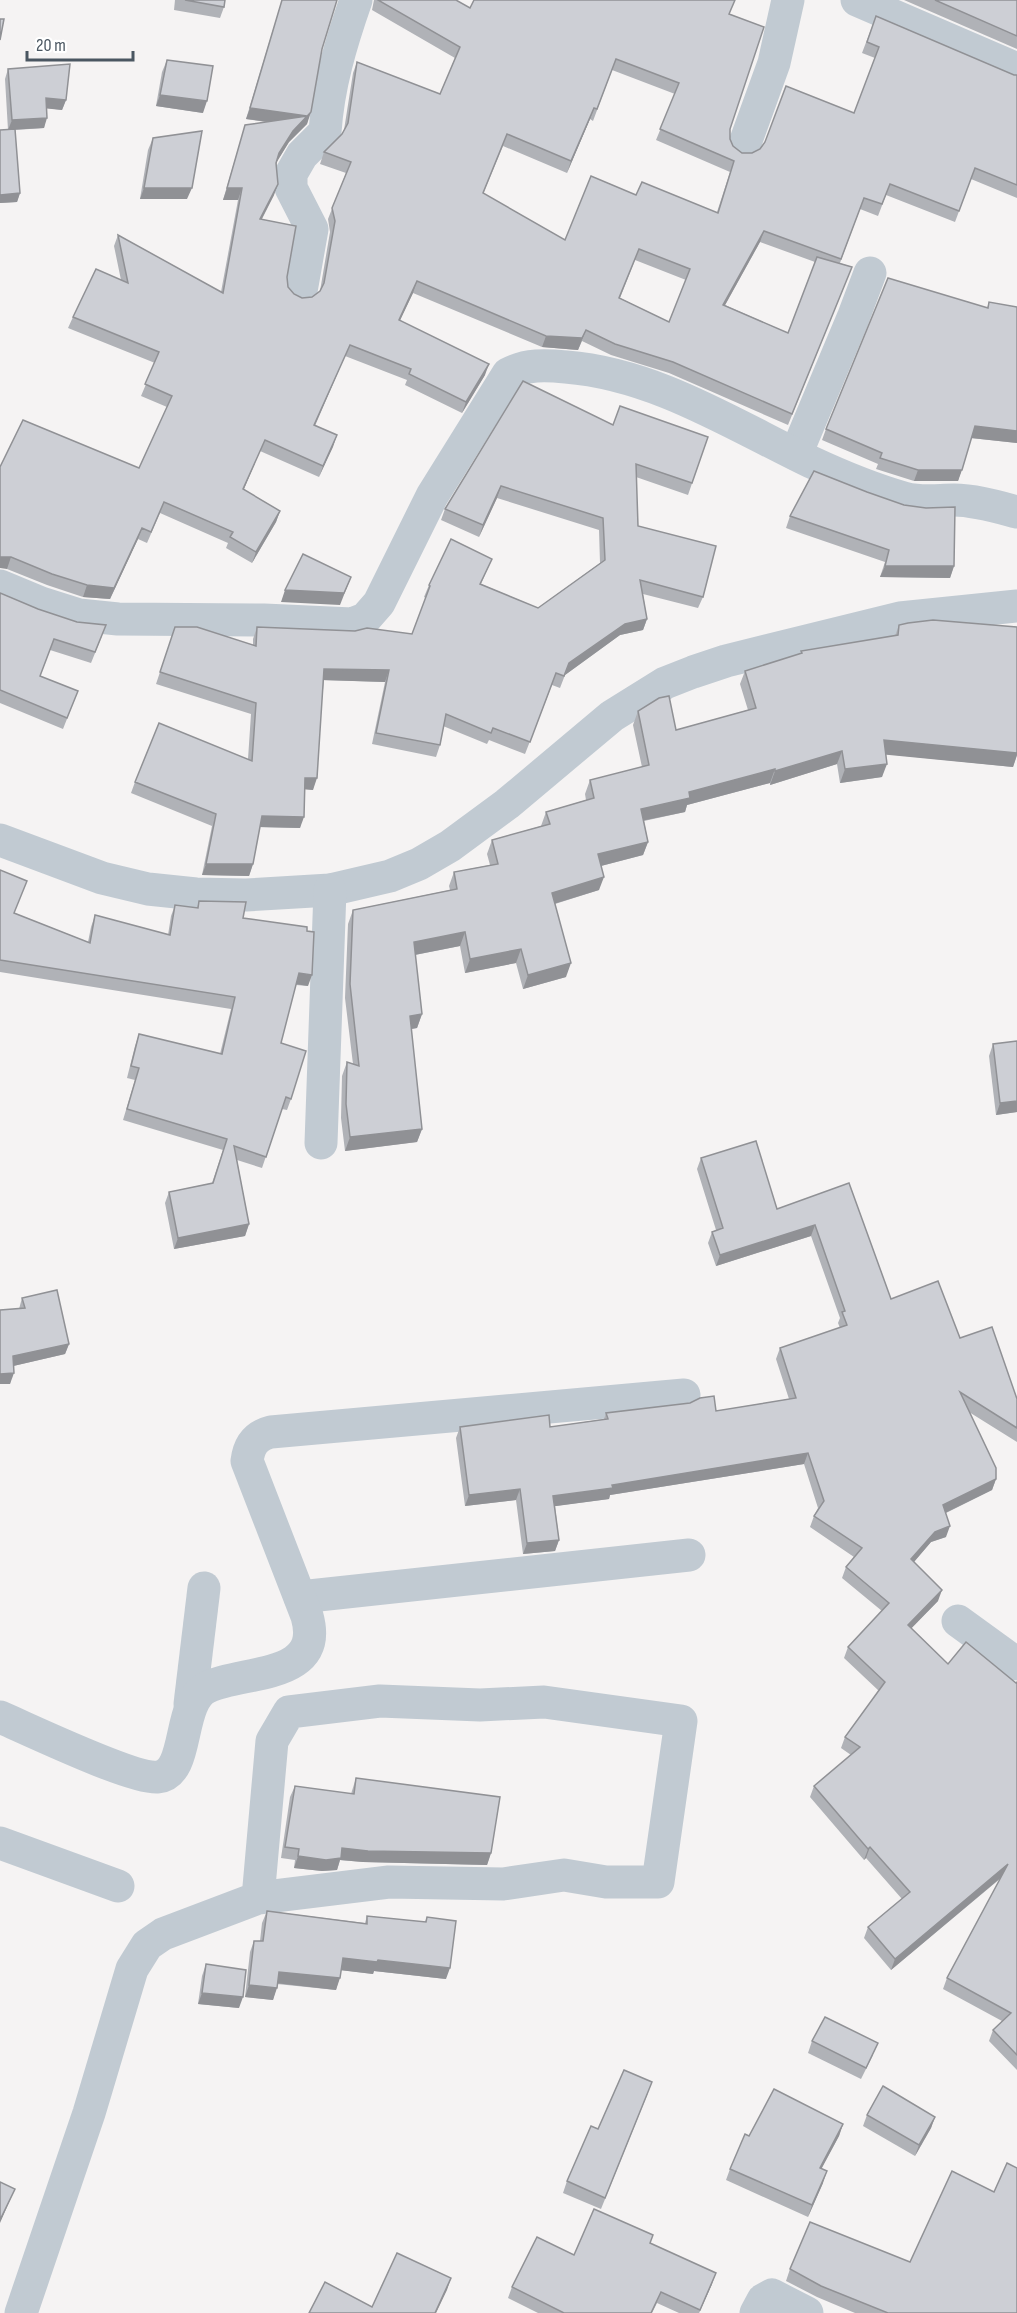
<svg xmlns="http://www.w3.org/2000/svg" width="1017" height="2313" font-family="'Sofia Sans Condensed',sans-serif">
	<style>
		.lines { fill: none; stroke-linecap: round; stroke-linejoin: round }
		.minor { stroke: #c1cad2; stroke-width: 33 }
		.wall { fill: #b0b2b7; fill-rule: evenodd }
		.shaded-wall { fill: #909195 }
		.building { fill: #cdcfd5; stroke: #909195; stroke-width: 1.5; fill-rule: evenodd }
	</style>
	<rect width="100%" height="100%" fill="#f5f3f3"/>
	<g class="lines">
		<g class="minor">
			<polyline points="857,0 1017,69"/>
			<polyline points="744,146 774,63 788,0"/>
			<path d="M301 291 312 229 291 188V174L302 155 325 132C328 86 341 43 356 0"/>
			<polyline points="796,454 853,318 870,273"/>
			<path d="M0 586 41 603 79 615 118 619 264 620 352 624 365 619 379 603 432 496 508 374C526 364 546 365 566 367 655 374 732 424 811 462 841 476 873 489 904 498 921 503 938 500 954 500 974 500 998 507 1017 512"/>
			<polyline points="0,840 102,878 148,889 196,894 246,895 330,890 390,876 419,864 450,846 507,804 612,716 665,683 693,672 726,661 900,618 1017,606"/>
			<polyline points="321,1143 330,890"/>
			<polyline points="300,1597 689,1555"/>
			<polyline points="958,1621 1017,1664"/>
			<polyline points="190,1704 204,1588"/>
			<path d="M0 1717C28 1729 134 1780 158 1777 191 1773 176 1701 208 1687 243 1670 325 1680 307 1616L247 1461C249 1445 255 1436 271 1432L684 1395"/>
			<polyline points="0,1843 118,1886"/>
			<polyline points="21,2313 89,2113 132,1969 147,1945 163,1934 258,1898 389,1882 503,1884 564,1875 606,1882 658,1882 681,1721 544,1702 480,1705 380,1701 289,1712 272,1741 258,1898"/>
			<polyline points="756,2313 763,2300 772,2295 807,2313"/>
		</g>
	</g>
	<g class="wall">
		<polygon points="175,0 225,0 224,7 220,18 174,10"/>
		<path d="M282 0H337L322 49 307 124 289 142 277 161 274 195 262 219 287 277 288 287 294 294 302 298 312 297 320 291 330 232 328 219 346 173 320 164 324 152 342 134 344 130 353 73 357 62 440 94 455 58 372 10 374 0H456L470 8 730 14V139L733 146 742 153H752L854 113 875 58 862 53 876 16 1014 75H1017V198L971 179 955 222 886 195 878 216 860 209 840 263 852 267 788 425 669 373 611 355 582 341 578 350 542 347 413 293 400 320 485 375 462 413 405 385 407 380 345 356 315 426 337 435 319 477 260 451 243 490 280 511 276 522 252 563 226 548 228 543 160 513 147 543 138 539 110 599 83 597 47 585 7 569 0 467 139 468 167 407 141 396 155 363 68 328 73 317 121 280 114 246 118 235 221 292 238 200H223L245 125 266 122 246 119ZM612 70 675 94 656 140 730 172 717 212 565 240 483 194 503 146 567 173 590 119 593 121ZM760 242 815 262 788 333 725 305ZM635 260 686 280 669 322 620 298Z"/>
		<polygon points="904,0 1017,0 1017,49"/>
		<polygon points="167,60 203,113 156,106 162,72"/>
		<polygon points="8,69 66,100 62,110 47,108 44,128 15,130 20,193 17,202 0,203 0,130 8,130 5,79"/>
		<polygon points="153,138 187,199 140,199 148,150"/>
		<polygon points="989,302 1017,443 971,438 958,481 914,481 876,469 878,464 822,440 826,429 987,308"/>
		<polygon points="613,425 708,437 688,495 636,477 638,526 703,597 698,608 643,594 647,619 643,630 620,635 565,675 560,688 552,685 525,754 489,740 487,744 443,726 440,745 436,757 372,744 385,682 324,680 313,790 305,789 300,828 260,827 253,864 249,876 202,875 212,826 131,793 135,782 248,759 251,714 156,684 175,627 253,645 253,639 257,627 412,634 426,598 424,597 429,585 492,559 481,584 538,608 600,563 599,530 497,498 479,537 441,520 445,509"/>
		<polygon points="867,492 954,566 950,578 880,577 885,562 786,528 790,516"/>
		<polygon points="0,593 102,636 91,663 50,650 40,676 78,691 63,729 0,703"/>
		<polygon points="899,625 1017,627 1017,755 1013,767 886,754 882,777 840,783 837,764 770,785 770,783 687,805 685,812 644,821 648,842 643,855 601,866 599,890 555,904 566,977 523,989 516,963 465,973 460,946 415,955 422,1014 417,1028 411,1029 422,1129 417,1142 345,1151 341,1118 342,1076 347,1062 353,1064 345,998 348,924 353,910 450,890 449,886 454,872 490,865 487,854 492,840 541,826 546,812 586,800 585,794 590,780 642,767 633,725 638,711 676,730 748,710 740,684 745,671 801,654 801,651 895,636"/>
		<polygon points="0,870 14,913 88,942 91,927 95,915 168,935 171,916 175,905 197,908 199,901 243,918 308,986 296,985 281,1043 291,1099 287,1110 282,1109 262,1168 237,1160 249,1224 245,1236 174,1249 165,1203 169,1192 212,1183 223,1150 123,1120 135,1080 127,1078 135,1046 139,1034 220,1054 231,1009 0,972"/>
		<polygon points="1017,1041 1017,1112 996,1115 989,1056 993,1044"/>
		<polygon points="701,1158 777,1209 849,1183 891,1299 960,1338 1017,1399 1017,1442 969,1412 996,1479 992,1490 946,1513 946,1537 931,1542 914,1562 938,1601 911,1628 948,1664 1016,1683 1017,1682 1017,2070 989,2041 993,2030 1002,2021 943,1989 947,1978 1001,1878 891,1970 864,1938 868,1927 902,1899 866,1858 864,1860 810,1797 814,1786 851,1755 841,1748 845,1737 879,1691 844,1658 848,1647 882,1611 842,1578 846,1567 854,1557 810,1527 814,1516 818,1508 804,1464 610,1495 609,1499 555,1506 559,1540 555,1551 523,1554 516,1500 465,1506 456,1438 460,1427 550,1427 604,1419 606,1413 716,1411 789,1399 776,1359 780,1348 840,1328 838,1323 840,1318 811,1236 716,1266 708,1243 712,1232 716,1230 697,1169"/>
		<polygon points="22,1298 69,1344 65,1354 13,1366 10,1384 0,1384 0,1310 19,1309"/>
		<polygon points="356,1778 491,1853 487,1865 363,1862 340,1860 337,1870 322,1871 294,1868 295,1860 281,1858 290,1797 295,1786 351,1794"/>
		<polygon points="267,1911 365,1923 367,1916 425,1922 427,1917 446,1979 374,1971 373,1974 341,1970 336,1990 277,1984 273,2000 245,1997 250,1952 254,1941 260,1941 262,1923"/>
		<polygon points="206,1964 239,2008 198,2004 202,1976"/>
		<polygon points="812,2041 873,2055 861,2079 808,2053"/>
		<polygon points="648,2093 601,2209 563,2193 567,2181 598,2129"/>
		<polygon points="867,2115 935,2117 931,2128 915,2156 863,2126"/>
		<polygon points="843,2124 839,2136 821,2169 823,2183 808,2217 726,2180 730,2169 749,2136"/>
		<polygon points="650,2244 712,2284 699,2313 679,2313 657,2303 652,2313 538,2313 508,2298 512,2287 574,2255"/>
		<polygon points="790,2269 1017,2313 855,2313 817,2297 786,2281"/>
	</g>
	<g class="shaded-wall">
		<polygon points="160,95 207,101 203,113 156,106"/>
		<polygon points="46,98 66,100 62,110 42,108"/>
		<polygon points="250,108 311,112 307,124 289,142 275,165 279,153 293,131 297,126 246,119"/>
		<polygon points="594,108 590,119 567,173 571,161"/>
		<polygon points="47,118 44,128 8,130 12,120"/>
		<polygon points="278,184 274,195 256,230 260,219"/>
		<polygon points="144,188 192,188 187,199 140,199"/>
		<polygon points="227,188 242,188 238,200 223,200"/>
		<polygon points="20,193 17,202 0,203 0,195"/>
		<polygon points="764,231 760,242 719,316 723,305"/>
		<polygon points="417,281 413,293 395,331 399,320"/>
		<polygon points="586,330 578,350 542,347 546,336"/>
		<polygon points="350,345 345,356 310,436 314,425"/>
		<polygon points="489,364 485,375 462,413 466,402"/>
		<polygon points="975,426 1017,431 1017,443 971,438"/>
		<polygon points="337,435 333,447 319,477 323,466"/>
		<polygon points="265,440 260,451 239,501 243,489"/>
		<polygon points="918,470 962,470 958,481 914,481"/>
		<polygon points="501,486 497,498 479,537 483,525"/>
		<polygon points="280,511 276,522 252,563 256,552"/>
		<polygon points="142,528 138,539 110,599 83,597 87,585"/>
		<polygon points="1,556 11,557 7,569 0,568 0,557"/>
		<polygon points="885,566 954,566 950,578 880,577"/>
		<polygon points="351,577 340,605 281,602 285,590"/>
		<polygon points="647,619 643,630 620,635 565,675 569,663 625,624"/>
		<polygon points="324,669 389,670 385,682 320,680"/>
		<polygon points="884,740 1017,753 1017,755 1013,767 879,754"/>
		<polygon points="842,751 837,764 770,785 775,771"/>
		<polygon points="887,764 882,777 840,783 845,769"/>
		<polygon points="775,769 770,783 687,805 685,812 636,822 641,809 689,792"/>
		<polygon points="305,778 317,778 313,790 301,789"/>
		<polygon points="262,816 304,817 300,828 258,827"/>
		<polygon points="648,842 643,855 593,868 598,854"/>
		<polygon points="206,864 253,864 249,876 202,875"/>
		<polygon points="604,877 599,890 547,906 552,893"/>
		<polygon points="465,932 460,946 409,956 414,942"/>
		<polygon points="521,949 516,963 465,973 470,959"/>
		<polygon points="571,963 566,977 523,989 528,975"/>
		<polygon points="299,973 312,975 308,986 295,984"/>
		<polygon points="422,1014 417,1028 405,1030 410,1016"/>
		<polygon points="1017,1101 1017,1112 996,1115 1000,1103"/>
		<polygon points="422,1129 417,1142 345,1151 350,1137"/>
		<polygon points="249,1224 245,1236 174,1249 178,1238"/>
		<polygon points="815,1225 811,1236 716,1266 720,1255"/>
		<polygon points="69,1344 65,1354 9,1367 13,1356"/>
		<polygon points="14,1373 10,1384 0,1384 0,1374"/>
		<polygon points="808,1453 804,1464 610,1495 609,1499 549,1507 553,1496 612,1485"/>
		<polygon points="996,1479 992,1490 939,1516 943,1505"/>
		<polygon points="520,1489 516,1500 465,1506 469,1495"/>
		<polygon points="950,1526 946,1537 931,1542 907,1570 911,1559 935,1532"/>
		<polygon points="559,1540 555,1551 523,1554 527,1543"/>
		<polygon points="942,1590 938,1601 904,1636 908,1625"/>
		<polygon points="870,1847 866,1858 864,1860 868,1849"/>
		<polygon points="342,1848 491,1853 487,1865 363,1862 340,1860 337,1870 322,1871 294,1868 298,1856"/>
		<polygon points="1008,1864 1004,1875 891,1970 895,1959"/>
		<polygon points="343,1958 378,1960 450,1968 446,1979 374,1971 373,1974 339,1970"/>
		<polygon points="279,1972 340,1978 336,1990 275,1983"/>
		<polygon points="249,1985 277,1988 273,2000 245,1997"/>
		<polygon points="202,1993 243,1997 239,2008 198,2004"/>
		<polygon points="935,2117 931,2128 915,2156 919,2145"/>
		<polygon points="843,2124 839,2136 816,2179 820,2168"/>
		<polygon points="827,2171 823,2183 808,2217 812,2205"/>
		<polygon points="15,2189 10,2200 0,2223 0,2220"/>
		<polygon points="716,2273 712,2284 699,2313 700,2310"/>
		<polygon points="451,2278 447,2290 436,2313 435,2313"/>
	</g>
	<g class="building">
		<polygon points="185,0 225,0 224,7"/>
		<path d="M282 0H337L322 49 311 112 293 131 279 153 276 163 278 184 260 219 296 226 287 277 288 287 294 294 302 298 312 297 320 291 324 283 335 221 332 208 351 162 324 152 342 134 348 123 357 62 440 94 460 47 378 0H456L470 8 474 0H735L729 14 764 27 730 129V139L733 146 742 153H752L760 149 765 142 786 86 854 113 879 47 867 42 876 16 1014 75H1017V185L975 168 959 211 890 184 882 204 864 198 841 259 764 231 723 305 788 333 817 257 852 267 792 414 673 362 615 344 586 330 582 338 546 336 417 281 399 320 489 364 466 402 409 374 411 369 350 345 314 425 337 435 323 466 265 440 243 489 280 511 256 552 230 537 233 532 164 502 151 532 142 528 114 588 87 585 52 574 11 557H0V467L23 420 139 468 172 396 145 384 159 352 73 317 96 269 128 283 118 235 223 293 242 188H227L245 125 307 116 250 108ZM616 59 679 83 660 129 734 161 718 213 642 182 636 195 591 176 565 240 483 193 507 134 571 161 594 108 597 109ZM639 249 690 269 669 322 619 298Z"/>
		<polygon points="935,0 1017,0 1017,36"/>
		<polygon points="0,19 4,19 0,40"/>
		<polygon points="167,60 213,66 207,101 160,95"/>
		<polygon points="70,64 66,100 46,98 47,118 12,120 8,69"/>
		<polygon points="15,129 20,193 0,195 0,130"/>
		<polygon points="202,131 192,188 144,188 153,138"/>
		<polygon points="888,278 988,308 989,302 1017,307 1017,431 975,426 962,470 918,470 880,458 882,453 826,429"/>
		<polygon points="523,381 613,425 620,406 708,437 692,483 636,464 638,526 716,546 703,597 640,580 647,619 625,624 569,663 564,676 556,673 530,742 493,728 491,733 446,714 440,745 376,733 389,670 324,669 317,778 305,778 304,817 262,816 253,864 206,864 216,814 135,782 159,723 252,761 256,703 160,672 175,627 197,627 256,646 257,627 355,631 367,628 412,634 430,586 429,585 451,539 492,559 480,584 538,608 605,560 603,518 501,486 483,525 445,509"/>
		<polygon points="814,471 867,492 904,505 926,508 955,507 954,566 885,566 889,550 790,516"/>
		<polygon points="303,554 351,577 344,593 285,590"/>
		<polygon points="0,593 38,609 77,622 106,625 95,652 54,639 40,676 78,691 67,718 0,690"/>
		<polygon points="933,620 1017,627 1017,753 884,740 887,764 845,769 842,751 775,771 775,769 689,792 690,798 641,809 648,842 598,854 604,877 552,893 571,963 528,975 521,949 470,959 465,932 414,942 422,1014 410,1016 422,1129 350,1137 346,1104 347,1062 359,1066 350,984 353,910 457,889 454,872 498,864 492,840 550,824 546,812 594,798 590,780 649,765 638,711 659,698 669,696 676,730 756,708 745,671 802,653 801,651 898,635 899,625 908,623"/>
		<polygon points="0,870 27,881 14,913 90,943 95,915 170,935 175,905 198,908 199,901 246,902 243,918 307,927 307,931 314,932 312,975 299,973 281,1043 306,1051 291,1099 286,1097 266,1157 234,1146 249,1224 178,1238 169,1192 213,1183 227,1139 127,1109 139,1068 131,1066 139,1034 222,1054 235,997 0,960"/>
		<polygon points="1017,1041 1017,1101 1000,1103 993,1044"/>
		<polygon points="756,1141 777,1209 849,1183 891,1299 938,1281 960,1338 992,1327 1017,1399 1017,1428 960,1392 996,1468 996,1479 943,1505 950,1526 935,1532 911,1559 942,1590 908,1625 948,1664 966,1642 1016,1683 1017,1682 1017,2055 993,2030 1011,2013 947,1978 1008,1864 895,1959 868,1927 910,1892 870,1847 868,1849 814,1786 860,1747 845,1737 885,1682 848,1647 889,1603 846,1567 862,1548 814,1516 824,1501 808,1453 612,1485 613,1488 553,1496 559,1540 527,1543 520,1489 469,1495 460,1427 549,1415 550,1427 608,1419 606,1413 690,1403 700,1398 714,1396 716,1411 796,1398 780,1348 847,1325 842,1312 845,1311 815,1225 720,1255 712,1232 723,1228 701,1158"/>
		<polygon points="57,1290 69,1344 13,1356 14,1373 0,1374 0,1310 25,1308 22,1298"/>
		<polygon points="356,1778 500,1797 491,1853 368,1851 342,1848 341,1858 326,1860 298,1856 299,1849 285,1847 295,1786 354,1794"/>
		<polygon points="267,1911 367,1924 367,1916 426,1922 427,1917 456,1921 450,1968 378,1960 377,1962 343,1958 340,1978 279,1972 277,1988 249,1985 254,1941 263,1941"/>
		<polygon points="206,1964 246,1970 243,1997 202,1993"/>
		<polygon points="825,2017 878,2043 866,2068 812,2041"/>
		<polygon points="624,2070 652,2082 605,2198 567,2181 591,2126 598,2129"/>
		<polygon points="883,2086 935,2117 919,2145 867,2115"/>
		<polygon points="774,2089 843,2124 820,2168 827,2171 812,2205 730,2169 745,2134 749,2136"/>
		<polygon points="1007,2163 1017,2168 1017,2313 888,2313 821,2286 790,2269 810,2222 910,2262 952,2171 994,2192"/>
		<polygon points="0,2182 15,2189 0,2220"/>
		<polygon points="594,2209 653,2235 650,2243 716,2273 700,2310 661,2292 651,2313 564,2313 512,2287 537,2237 574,2255"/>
		<polygon points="397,2253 451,2278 435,2313 309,2313 325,2282 372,2307"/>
	</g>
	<path d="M27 51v9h106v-9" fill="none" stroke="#4a5661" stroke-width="3"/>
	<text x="36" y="51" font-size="18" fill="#4a5661" stroke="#ffffff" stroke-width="4.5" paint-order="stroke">20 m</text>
</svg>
